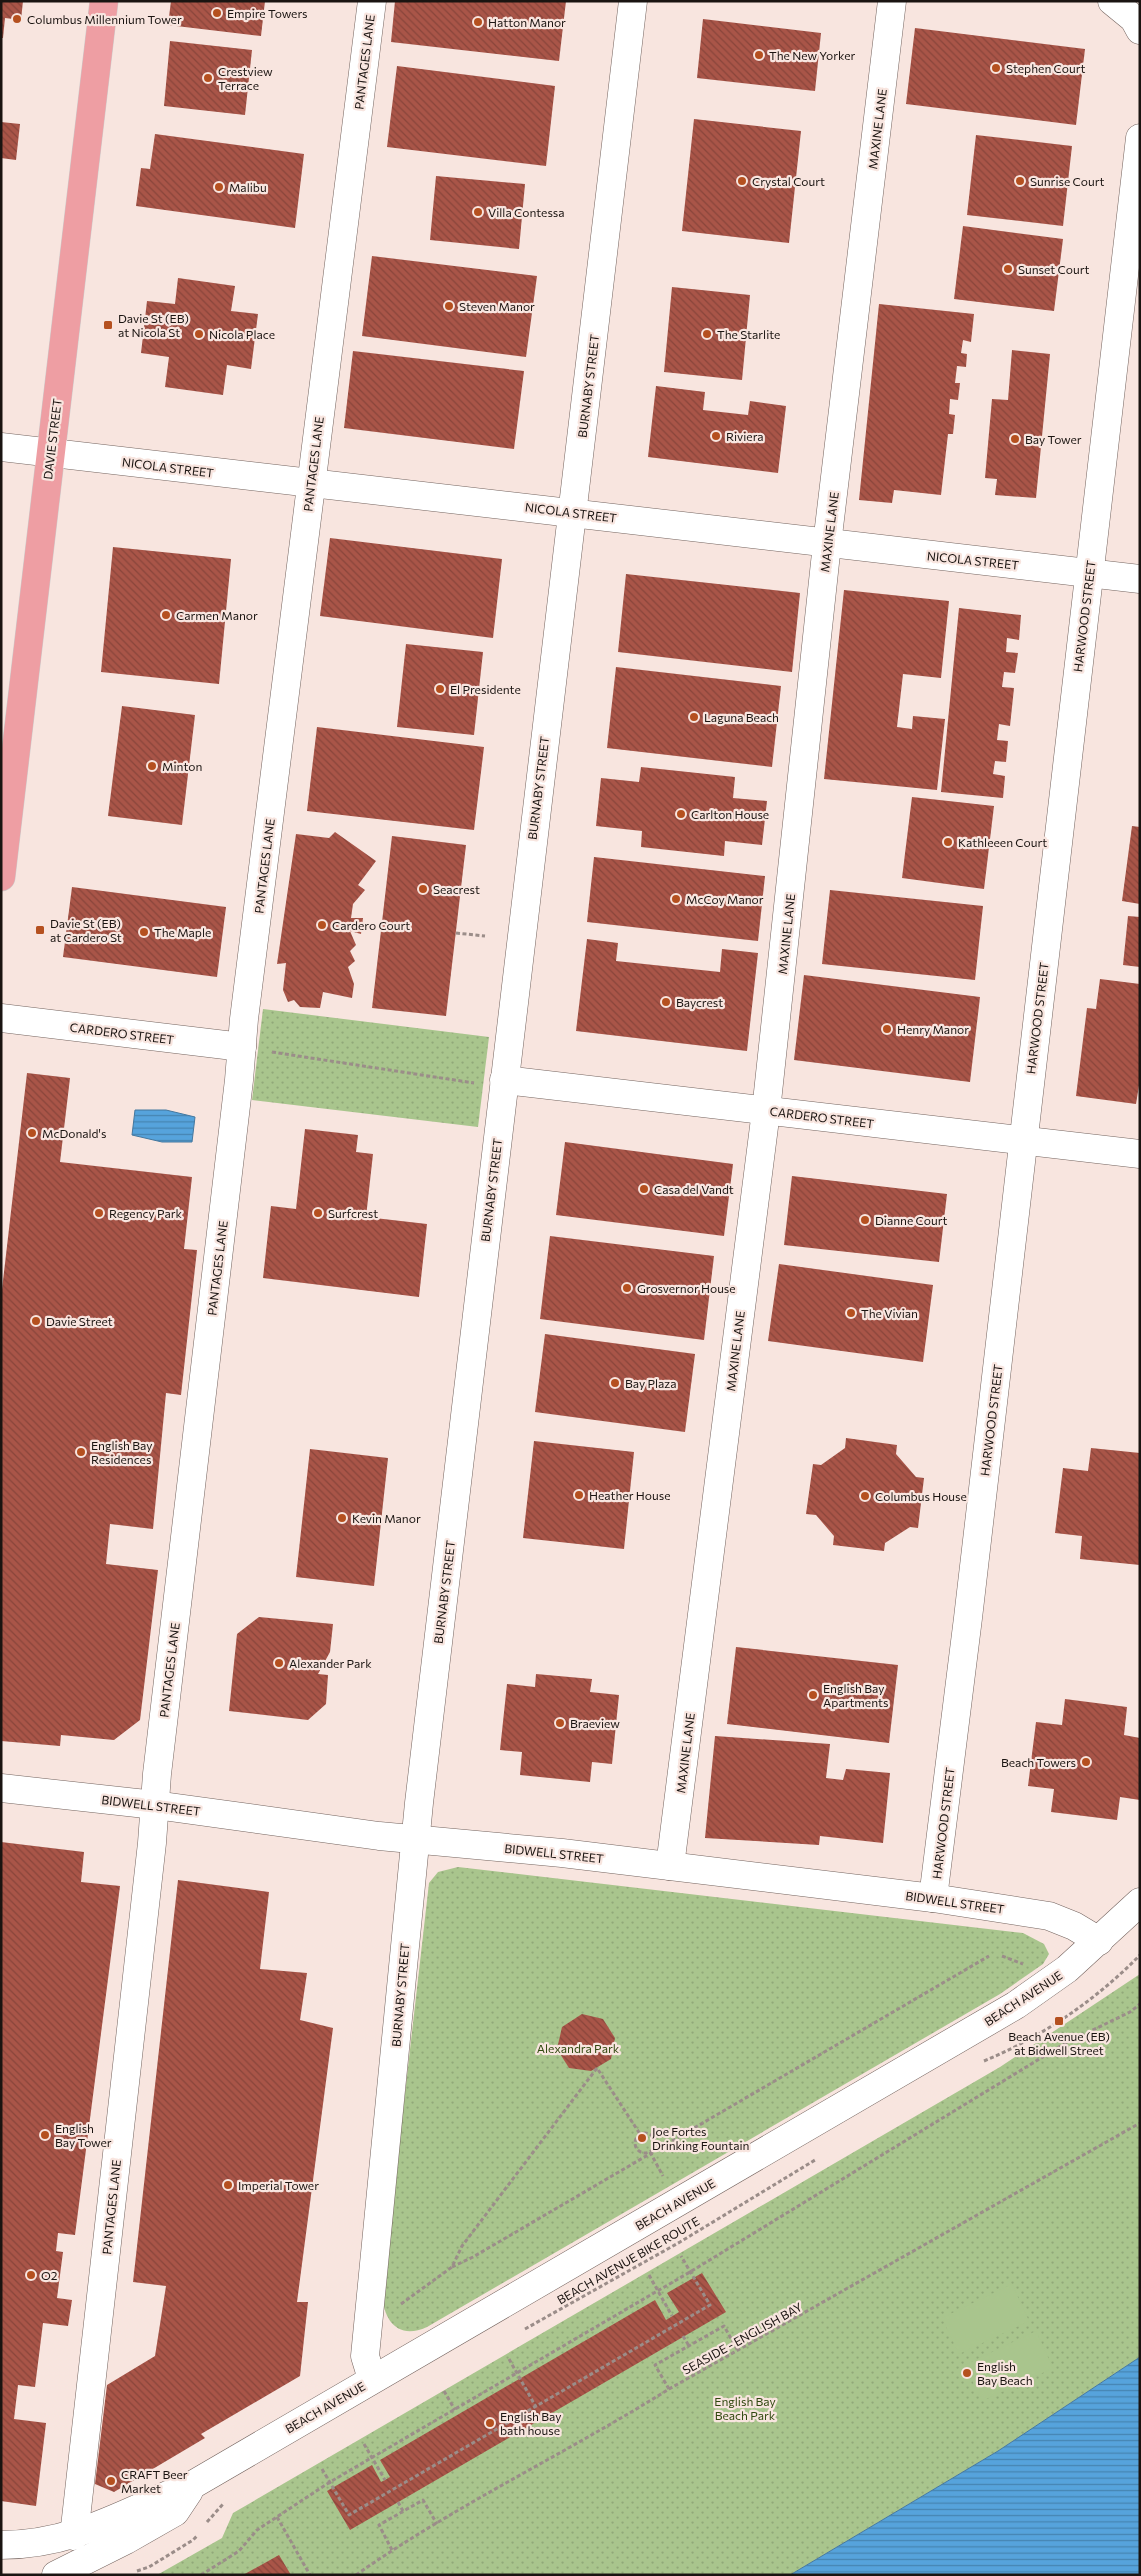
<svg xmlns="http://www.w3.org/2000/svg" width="1141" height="2576" font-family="Commissioner,sans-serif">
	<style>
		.grass { fill: url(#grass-dots) }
		.garden { fill: #a9c58d }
		.water { fill: url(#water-rules); stroke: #44789f }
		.building { fill: url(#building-back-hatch) }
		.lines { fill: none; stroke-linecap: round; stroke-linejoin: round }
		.minor-casing { stroke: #74645f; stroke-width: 29 }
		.major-casing { stroke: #cdcbcb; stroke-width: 29 }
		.path { stroke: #9b8d89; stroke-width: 3; stroke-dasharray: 4 2.5; stroke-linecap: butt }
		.minor { stroke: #fff; stroke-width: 28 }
		.major { stroke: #ee9ea3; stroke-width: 28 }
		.poi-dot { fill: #b5501f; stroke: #f8e5df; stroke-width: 2 }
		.labels { text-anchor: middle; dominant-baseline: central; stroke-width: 4.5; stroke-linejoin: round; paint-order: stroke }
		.poi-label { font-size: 12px; fill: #1a1411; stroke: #f8e5df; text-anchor: start }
		.street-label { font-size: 12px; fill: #1a1411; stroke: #f8e5df }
		.park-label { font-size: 12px; fill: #314910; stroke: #f8e5df }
	</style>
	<defs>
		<pattern id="grass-dots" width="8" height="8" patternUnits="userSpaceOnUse" patternTransform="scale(1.25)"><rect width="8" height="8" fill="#a9c58d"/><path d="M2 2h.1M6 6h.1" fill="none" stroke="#91a879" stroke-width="1.8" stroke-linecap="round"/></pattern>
		<pattern id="water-rules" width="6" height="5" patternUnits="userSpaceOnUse" patternTransform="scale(1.25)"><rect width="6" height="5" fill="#56a3dc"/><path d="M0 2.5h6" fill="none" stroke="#4684b1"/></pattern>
		<pattern id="building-back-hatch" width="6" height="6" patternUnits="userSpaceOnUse" patternTransform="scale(1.25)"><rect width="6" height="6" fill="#a95548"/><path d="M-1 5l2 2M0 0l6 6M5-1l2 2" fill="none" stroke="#89453b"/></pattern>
	</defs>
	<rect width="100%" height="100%" fill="#f8e5df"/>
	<g class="grass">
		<polygon points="263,1009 489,1037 478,1127 252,1100"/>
		<path d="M458 1867 1023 1933 1044 1944 1049 1954 1043 1964 1000 1994 427 2327C398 2340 384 2321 382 2295L429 1883 438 1872Z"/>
		<polygon points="1140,1974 1140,2357 998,2451 790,2575 157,2575 222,2538 233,2513 1000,2067"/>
	</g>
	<g class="garden">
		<polygon points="1012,2284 1029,2321 959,2354 942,2318"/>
		<polygon points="1036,2331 1053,2368 982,2401 965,2365"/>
	</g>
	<g class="water">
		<polygon points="135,1110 166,1110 195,1117 192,1142 162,1142 132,1135"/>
		<polygon points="1140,2357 1140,2575 790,2575 998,2451"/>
	</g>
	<g class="building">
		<polygon points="1,1 23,1 21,20 5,18 3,38 1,38"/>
		<polygon points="171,1 265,1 261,36 168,25"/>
		<polygon points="395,1 566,1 559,61 391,42"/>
		<polygon points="703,19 821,33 815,91 697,78"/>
		<polygon points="915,28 1085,49 1076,125 906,104"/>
		<polygon points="170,41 252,50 245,115 164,106"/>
		<polygon points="397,66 555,86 546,166 387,147"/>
		<polygon points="694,119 801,131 789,243 682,231"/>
		<polygon points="1,122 20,124 16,160 1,158"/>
		<polygon points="155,134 304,154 295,228 136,206 141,168 150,169"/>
		<polygon points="976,135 1072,146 1063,226 967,215"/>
		<polygon points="436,176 525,184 519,249 430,240"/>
		<polygon points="963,226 1063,239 1054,311 954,299"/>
		<polygon points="372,256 537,276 526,357 362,336"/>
		<polygon points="178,278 235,286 231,311 258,314 251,369 227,365 223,395 165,387 169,357 141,353 147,301 175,304"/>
		<polygon points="672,287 750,295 742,380 664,372"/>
		<polygon points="879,304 974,314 971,342 963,340 961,353 967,354 966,367 957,366 955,383 960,383 958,400 950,399 949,414 955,415 953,434 948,434 941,495 894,490 892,503 859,500"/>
		<polygon points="1012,350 1050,354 1036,498 995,495 997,479 985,478 992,399 1008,400"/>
		<polygon points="353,351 524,371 514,449 344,428"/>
		<polygon points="656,386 705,392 703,410 748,415 750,401 786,406 778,473 648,457"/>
		<polygon points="330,538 502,559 493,638 320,616"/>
		<polygon points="113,547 231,559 219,684 101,672"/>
		<polygon points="626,574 800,593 792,672 618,652"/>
		<polygon points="844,590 949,601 941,678 903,674 897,727 912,729 913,716 945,719 937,790 824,779"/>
		<polygon points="959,608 1021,615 1019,640 1007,638 1006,652 1018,653 1015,673 1004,672 1002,687 1014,688 1010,726 999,724 997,740 1008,741 1006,762 995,761 993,774 1005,776 1003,798 941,792"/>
		<polygon points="406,644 483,652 474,735 397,727"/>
		<polygon points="616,667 781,686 772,767 607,748"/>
		<polygon points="122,706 195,715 182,825 108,816"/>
		<polygon points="317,727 484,747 474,830 307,811"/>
		<polygon points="641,767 735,777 733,798 767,801 762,845 725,841 724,856 641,847 642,831 596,826 601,778 639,782"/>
		<polygon points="912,797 994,806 984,889 902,878"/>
		<polygon points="1132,826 1140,827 1140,904 1122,901"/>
		<polygon points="335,832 376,861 358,885 365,890 353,904 351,918 363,918 361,934 350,931 356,945 350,951 355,961 348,967 354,984 352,998 323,992 320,1008 300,1007 294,1000 288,1002 283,990 286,963 277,964 296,834 329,838"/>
		<polygon points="392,836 466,845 446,1016 372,1008"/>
		<polygon points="594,857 765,876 758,941 587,922"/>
		<polygon points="72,887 226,907 217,977 63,957"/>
		<polygon points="830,890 983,906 975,980 822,964"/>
		<polygon points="1128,916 1140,917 1140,967 1123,965"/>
		<polygon points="587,939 618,943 616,961 720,972 722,949 758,953 747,1051 576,1031"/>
		<polygon points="804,975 980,997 970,1082 794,1060"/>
		<polygon points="1100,979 1140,984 1140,1079 1136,1104 1076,1096 1087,1008 1096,1009"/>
		<polygon points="27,1073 70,1078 60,1162 192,1177 184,1249 197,1250 181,1395 166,1393 153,1529 110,1524 106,1564 158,1570 140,1720 114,1740 61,1735 60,1746 1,1741 1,1298"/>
		<polygon points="305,1129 358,1135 356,1152 373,1154 366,1217 427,1224 419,1297 263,1278 271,1206 296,1209"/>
		<polygon points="565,1142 733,1164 724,1236 556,1215"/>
		<polygon points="792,1176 947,1194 939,1262 784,1245"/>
		<polygon points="550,1236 714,1256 704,1340 540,1319"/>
		<polygon points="779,1264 933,1285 923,1362 768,1341"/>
		<polygon points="545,1334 695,1354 685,1432 535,1412"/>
		<polygon points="846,1438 897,1445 896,1454 916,1477 924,1478 918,1528 910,1527 885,1543 884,1551 833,1545 834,1536 816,1515 806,1514 813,1464 821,1465 845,1448"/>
		<polygon points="534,1441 634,1452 624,1549 523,1538"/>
		<polygon points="1091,1448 1140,1453 1140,1565 1080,1559 1082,1536 1055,1533 1063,1468 1088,1471"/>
		<polygon points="310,1449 388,1458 374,1586 296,1577"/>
		<polygon points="259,1617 333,1624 330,1652 318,1674 328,1675 326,1704 308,1720 229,1711 237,1634"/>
		<polygon points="736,1647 898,1665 889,1743 727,1724"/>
		<polygon points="536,1674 592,1679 590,1692 619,1695 612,1764 592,1762 590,1782 520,1775 522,1752 500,1750 507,1684 535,1687"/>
		<polygon points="1065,1699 1127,1707 1124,1735 1140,1738 1140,1800 1120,1797 1117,1820 1051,1812 1054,1789 1028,1786 1036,1722 1062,1725"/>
		<polygon points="715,1736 830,1744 826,1778 843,1780 846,1769 890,1773 883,1843 820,1836 819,1845 705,1838"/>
		<polygon points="1,1842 84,1852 81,1882 120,1886 75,2235 58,2233 56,2251 63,2252 57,2298 72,2300 68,2326 43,2323 35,2387 18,2385 14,2419 46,2423 36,2506 1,2501"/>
		<polygon points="178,1880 269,1892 260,1969 307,1973 300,2020 333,2028 297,2302 308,2302 300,2376 201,2434 205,2438 114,2492 95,2484 107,2385 155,2356 166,2286 133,2282"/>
		<polygon points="582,2014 603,2019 615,2038 611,2059 591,2071 569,2068 557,2049 562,2027"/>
		<polygon points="702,2273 726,2312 350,2530 327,2491 372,2465 381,2482 385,2480 390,2477 380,2460 655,2300 666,2320 679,2312 667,2293"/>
		<polygon points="279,2555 291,2575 243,2575"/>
	</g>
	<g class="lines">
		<defs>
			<g id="minor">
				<polyline points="1112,1 1134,19 1140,30"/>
				<polyline points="1,447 1140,579"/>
				<polyline points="1,1018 242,1047"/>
				<polyline points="504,1080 1140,1154"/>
				<polyline points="1,1788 155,1805 379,1836 562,1853 933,1898 1049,1916 1074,1926 1099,1941"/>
				<polyline points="670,1866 766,1111 827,544 892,1"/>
				<polyline points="933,1898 968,1618 1140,138"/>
				<polyline points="372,2379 365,2356 419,1803 633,1"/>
				<polyline points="74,2536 152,1843 157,1774 239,1080 244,1019 372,1"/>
				<path d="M1 2545C76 2545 128 2510 194 2484L1016 2005 1067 1969 1140 1902"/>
				<polyline points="56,2575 126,2540 175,2512 189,2491"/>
			</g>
			<polyline id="major" points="1,877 104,1"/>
		</defs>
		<use href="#minor" class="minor-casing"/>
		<use href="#major" class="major-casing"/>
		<g class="path">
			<polyline points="456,933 485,936"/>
			<polyline points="272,1052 474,1083"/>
			<polyline points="1002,1956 1023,1964"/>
			<path d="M984 2061C1042 2037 1096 2000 1140 1955"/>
			<circle cx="645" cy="2143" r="10"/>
			<polyline points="650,2152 663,2176"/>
			<polyline points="452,2267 473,2257 989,1956"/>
			<polyline points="649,2275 672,2316"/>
			<polyline points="401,2304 452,2267 462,2246 597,2068 640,2134"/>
			<polyline points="525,2329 680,2242 815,2160"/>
			<polyline points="683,2336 689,2346"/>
			<polyline points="509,2359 536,2407"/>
			<polyline points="669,2389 655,2365 724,2326 738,2351"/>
			<polyline points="444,2391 455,2410"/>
			<polyline points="364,2444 385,2480"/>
			<polyline points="322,2469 349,2515 710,2305 681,2256"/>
			<polyline points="398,2502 403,2511"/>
			<polyline points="277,2517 310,2575"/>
			<polyline points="207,2522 223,2504"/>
			<polyline points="392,2550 379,2525 423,2500 437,2524"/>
			<polyline points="137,2571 149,2567 193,2540 198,2535"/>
			<polyline points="201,2575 239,2551 257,2530 330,2482 690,2272 1064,2044 1130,2012 1140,2004"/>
			<path d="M356 2575C454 2506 567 2453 669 2389L1140 2123"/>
		</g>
		<use href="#minor" class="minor"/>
		<use href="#major" class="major"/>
	</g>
	<g class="poi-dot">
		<circle cx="217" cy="13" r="5"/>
		<circle cx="17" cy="19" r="5"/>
		<circle cx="478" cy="22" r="5"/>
		<circle cx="759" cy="55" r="5"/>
		<circle cx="996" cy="68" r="5"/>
		<circle cx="208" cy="78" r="5"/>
		<circle cx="742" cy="181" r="5"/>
		<circle cx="1020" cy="181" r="5"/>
		<circle cx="219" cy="187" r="5"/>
		<circle cx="478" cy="212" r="5"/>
		<circle cx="1008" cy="269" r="5"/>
		<circle cx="449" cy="306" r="5"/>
		<rect x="103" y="320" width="10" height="10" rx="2.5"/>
		<circle cx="199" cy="334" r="5"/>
		<circle cx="707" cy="334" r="5"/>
		<circle cx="716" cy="436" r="5"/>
		<circle cx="1015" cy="439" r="5"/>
		<circle cx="166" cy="615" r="5"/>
		<circle cx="440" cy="689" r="5"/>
		<circle cx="694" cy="717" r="5"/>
		<circle cx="152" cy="766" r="5"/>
		<circle cx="681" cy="814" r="5"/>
		<circle cx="948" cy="842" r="5"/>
		<circle cx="423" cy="889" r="5"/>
		<circle cx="676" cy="899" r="5"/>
		<circle cx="322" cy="925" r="5"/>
		<rect x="35" y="925" width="10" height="10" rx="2.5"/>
		<circle cx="144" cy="932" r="5"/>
		<circle cx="666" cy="1002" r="5"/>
		<circle cx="887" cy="1029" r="5"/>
		<circle cx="32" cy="1133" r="5"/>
		<circle cx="644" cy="1189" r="5"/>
		<circle cx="99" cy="1213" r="5"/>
		<circle cx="318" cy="1213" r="5"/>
		<circle cx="865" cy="1220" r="5"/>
		<circle cx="627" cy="1288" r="5"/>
		<circle cx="851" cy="1313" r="5"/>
		<circle cx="36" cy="1321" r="5"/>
		<circle cx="615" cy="1383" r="5"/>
		<circle cx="81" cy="1452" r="5"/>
		<circle cx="579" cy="1495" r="5"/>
		<circle cx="865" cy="1496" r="5"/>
		<circle cx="342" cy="1518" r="5"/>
		<circle cx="279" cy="1663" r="5"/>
		<circle cx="813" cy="1695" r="5"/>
		<circle cx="560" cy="1723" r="5"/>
		<circle cx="1086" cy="1762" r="5"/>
		<rect x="1054" y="2016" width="10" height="10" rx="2.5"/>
		<circle cx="45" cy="2135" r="5"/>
		<circle cx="642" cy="2138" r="5"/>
		<circle cx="228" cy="2185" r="5"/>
		<circle cx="31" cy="2275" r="5"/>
		<circle cx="967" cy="2373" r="5"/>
		<circle cx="490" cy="2423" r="5"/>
		<circle cx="111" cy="2481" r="5"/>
	</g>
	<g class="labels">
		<g class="poi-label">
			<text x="227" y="13">Empire Towers</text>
			<text x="27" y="19">Columbus Millennium Tower</text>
			<text x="488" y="22">Hatton Manor</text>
			<text x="769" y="55">The New Yorker</text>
			<text x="1006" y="68">Stephen Court</text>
			<text x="218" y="71">Crestview<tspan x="218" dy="14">Terrace</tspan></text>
			<text x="752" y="181">Crystal Court</text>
			<text x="1030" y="181">Sunrise Court</text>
			<text x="229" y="187">Malibu</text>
			<text x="488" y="212">Villa Contessa</text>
			<text x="1018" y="269">Sunset Court</text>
			<text x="459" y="306">Steven Manor</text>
			<text x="118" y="318">Davie St (EB)<tspan x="118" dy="14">at Nicola St</tspan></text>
			<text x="209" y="334">Nicola Place</text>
			<text x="717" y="334">The Starlite</text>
			<text x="726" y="436">Riviera</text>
			<text x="1025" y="439">Bay Tower</text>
			<text x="176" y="615">Carmen Manor</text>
			<text x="450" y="689">El Presidente</text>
			<text x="704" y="717">Laguna Beach</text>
			<text x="162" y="766">Minton</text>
			<text x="691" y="814">Carlton House</text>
			<text x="958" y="842">Kathleeen Court</text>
			<text x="433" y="889">Seacrest</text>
			<text x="686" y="899">McCoy Manor</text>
			<text x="50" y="923">Davie St (EB)<tspan x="50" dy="14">at Cardero St</tspan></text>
			<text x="332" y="925">Cardero Court</text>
			<text x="154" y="932">The Maple</text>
			<text x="676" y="1002">Baycrest</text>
			<text x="897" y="1029">Henry Manor</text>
			<text x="42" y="1133">McDonald's</text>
			<text x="654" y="1189">Casa del Vandt</text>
			<text x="109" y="1213">Regency Park</text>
			<text x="328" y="1213">Surfcrest</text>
			<text x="875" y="1220">Dianne Court</text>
			<text x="637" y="1288">Grosvernor House</text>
			<text x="861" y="1313">The Vivian</text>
			<text x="46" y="1321">Davie Street</text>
			<text x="625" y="1383">Bay Plaza</text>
			<text x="91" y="1445">English Bay<tspan x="91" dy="14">Residences</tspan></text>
			<text x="589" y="1495">Heather House</text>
			<text x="875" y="1496">Columbus House</text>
			<text x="352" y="1518">Kevin Manor</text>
			<text x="289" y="1663">Alexander Park</text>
			<text x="823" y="1688">English Bay<tspan x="823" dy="14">Apartments</tspan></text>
			<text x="570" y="1723">Braeview</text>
			<text x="1076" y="1762" text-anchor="end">Beach Towers</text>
			<text x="1059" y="2036" text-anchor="middle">Beach Avenue (EB)<tspan x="1059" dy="14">at Bidwell Street</tspan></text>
			<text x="55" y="2128">English<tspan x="55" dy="14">Bay Tower</tspan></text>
			<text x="652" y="2131">Joe Fortes<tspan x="652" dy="14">Drinking Fountain</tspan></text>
			<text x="238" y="2185">Imperial Tower</text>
			<text x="41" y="2275">O2</text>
			<text x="977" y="2366">English<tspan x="977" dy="14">Bay Beach</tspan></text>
			<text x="500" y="2416">English Bay<tspan x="500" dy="14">bath house</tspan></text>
			<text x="121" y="2474">CRAFT Beer<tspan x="121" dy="14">Market</tspan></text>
		</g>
		<g class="street-label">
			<text transform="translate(364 62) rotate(-83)">PANTAGES LANE</text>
			<text transform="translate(877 129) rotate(-83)">MAXINE LANE</text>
			<text transform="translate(588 386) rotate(-83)">BURNABY STREET</text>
			<text transform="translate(52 439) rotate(-83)">DAVIE STREET</text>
			<text transform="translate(313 464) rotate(-83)">PANTAGES LANE</text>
			<text transform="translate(168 467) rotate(7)">NICOLA STREET</text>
			<text transform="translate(571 512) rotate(7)">NICOLA STREET</text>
			<text transform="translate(829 532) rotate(-83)">MAXINE LANE</text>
			<text transform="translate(973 560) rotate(6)">NICOLA STREET</text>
			<text transform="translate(1084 616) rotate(-83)">HARWOOD STREET</text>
			<text transform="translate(538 788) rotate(-83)">BURNABY STREET</text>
			<text transform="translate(264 866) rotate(-83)">PANTAGES LANE</text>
			<text transform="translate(786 934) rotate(-84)">MAXINE LANE</text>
			<text transform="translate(1037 1018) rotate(-83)">HARWOOD STREET</text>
			<text transform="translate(122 1033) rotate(7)">CARDERO STREET</text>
			<text transform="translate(822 1117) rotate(7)">CARDERO STREET</text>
			<text transform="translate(491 1190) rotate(-83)">BURNABY STREET</text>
			<text transform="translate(217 1268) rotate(-83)">PANTAGES LANE</text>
			<text transform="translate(735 1351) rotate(-83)">MAXINE LANE</text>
			<text transform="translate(991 1420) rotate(-83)">HARWOOD STREET</text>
			<text transform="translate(444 1592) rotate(-83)">BURNABY STREET</text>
			<text transform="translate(169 1670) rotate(-83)">PANTAGES LANE</text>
			<text transform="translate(685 1753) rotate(-83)">MAXINE LANE</text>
			<text transform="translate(151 1805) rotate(7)">BIDWELL STREET</text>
			<text transform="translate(943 1823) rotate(-83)">HARWOOD STREET</text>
			<text transform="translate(554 1853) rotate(6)">BIDWELL STREET</text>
			<text transform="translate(955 1902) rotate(8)">BIDWELL STREET</text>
			<text transform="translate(400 1995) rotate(-85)">BURNABY STREET</text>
			<text transform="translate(1023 1998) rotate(-33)">BEACH AVENUE</text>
			<text transform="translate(675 2204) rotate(-30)">BEACH AVENUE</text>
			<text transform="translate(111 2207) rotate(-84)">PANTAGES LANE</text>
			<text transform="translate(628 2260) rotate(-30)">BEACH AVENUE BIKE ROUTE</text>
			<text transform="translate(742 2338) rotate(-29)">SEASIDE - ENGLISH BAY</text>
			<text transform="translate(325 2407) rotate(-30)">BEACH AVENUE</text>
		</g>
		<g class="park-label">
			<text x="578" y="2048">Alexandra Park</text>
			<text x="745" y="2401">English Bay<tspan x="745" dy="14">Beach Park</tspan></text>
		</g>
	</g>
	<rect width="1141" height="2576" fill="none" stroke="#1a1411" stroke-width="5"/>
</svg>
